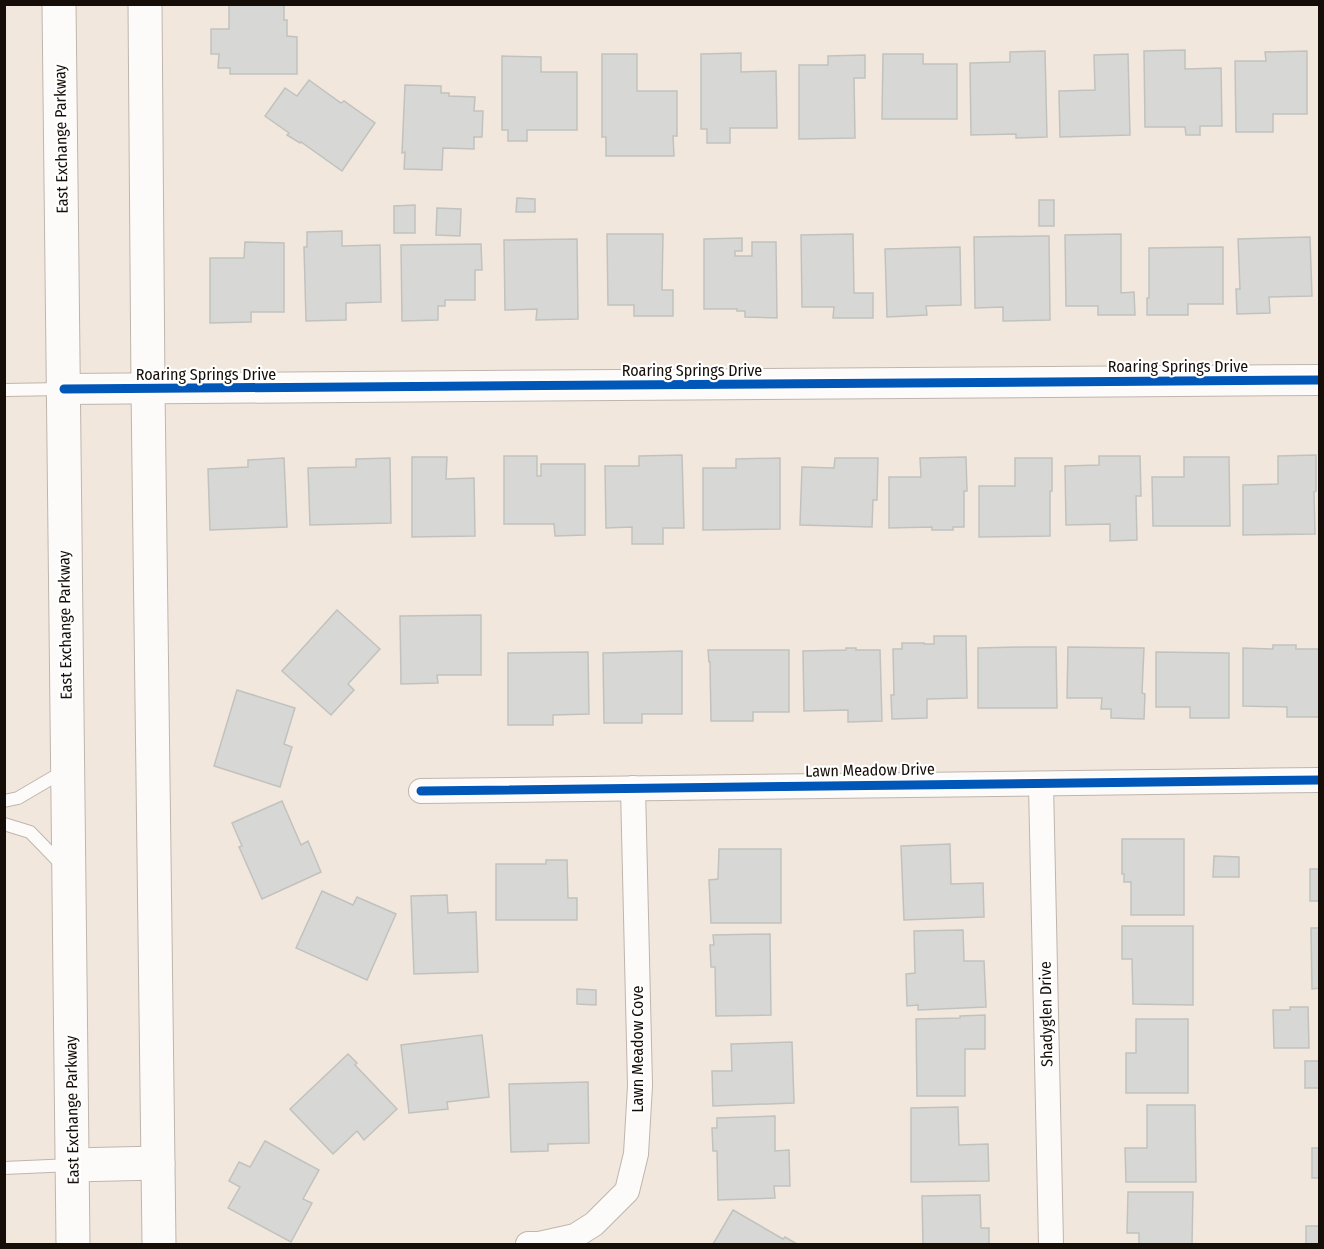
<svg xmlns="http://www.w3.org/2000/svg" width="1324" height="1249" font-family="'Fira Sans Condensed',sans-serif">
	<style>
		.building { fill: #d7d8d5; stroke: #c1c2be; stroke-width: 1.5 }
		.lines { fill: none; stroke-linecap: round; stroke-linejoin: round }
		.service-casing { stroke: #beb5ad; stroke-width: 14 }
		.minor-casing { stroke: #beb5ad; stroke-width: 26 }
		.tertiary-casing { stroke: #beb5ad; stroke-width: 32 }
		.secondary-casing { stroke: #beb5ad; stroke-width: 35 }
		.service { stroke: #fdfbfa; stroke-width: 12 }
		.minor { stroke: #fdfbfa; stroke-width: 24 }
		.tertiary { stroke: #fdfbfa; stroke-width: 30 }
		.secondary { stroke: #fdfbfa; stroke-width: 33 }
		.cycleway-casing { stroke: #fff; stroke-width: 13 }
		.cycleway { stroke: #0057b8; stroke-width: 9 }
		.labels { text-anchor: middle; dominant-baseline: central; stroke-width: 4.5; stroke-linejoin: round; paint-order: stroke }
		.street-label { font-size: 16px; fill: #150e08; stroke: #fff }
	</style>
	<rect width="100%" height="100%" fill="#f2e7dc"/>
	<g class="building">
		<polygon points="229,4 284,4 284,20 287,20 287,36 297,37 297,74 230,74 230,68 218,68 219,54 211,54 211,29 229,29"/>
		<polygon points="1185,50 1185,69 1221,68 1222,126 1200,126 1200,135 1186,135 1185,127 1145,127 1144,51"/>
		<polygon points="1045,51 1047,137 1016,138 1016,134 971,135 970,63 1010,62 1010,52"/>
		<polygon points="1307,51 1307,114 1273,114 1273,132 1236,132 1235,61 1266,61 1265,52"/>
		<polygon points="741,53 741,72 776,71 777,128 730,128 730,143 707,143 707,129 701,129 701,54"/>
		<polygon points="602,54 637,54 637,91 677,91 677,136 673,136 674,156 606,156 606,137 602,137"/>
		<polygon points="883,54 923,54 923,64 957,64 957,119 882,119"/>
		<polygon points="1128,54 1130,135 1060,137 1059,91 1095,90 1094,55"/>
		<polygon points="865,55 865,78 854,78 855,138 799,139 799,65 828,65 828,56"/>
		<polygon points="502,56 541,57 541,72 577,72 577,130 527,130 527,141 508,141 508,130 502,130"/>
		<polygon points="309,80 341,103 344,101 375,123 342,171 301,142 300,143 287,135 289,133 265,116 285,88 297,96"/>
		<polygon points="405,85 441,86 441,93 449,93 449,96 475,97 474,111 483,111 482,137 474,137 474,149 443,148 442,170 404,169 405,152 402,153"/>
		<polygon points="517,198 535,199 535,212 516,212"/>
		<rect x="1039" y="200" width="15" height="26"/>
		<polygon points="415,205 415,233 394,233 394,206"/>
		<polygon points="437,208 461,209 460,236 436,235"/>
		<polygon points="342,231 342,246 380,245 381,302 346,303 346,320 306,321 304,247 307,247 307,232"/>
		<polygon points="607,234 663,234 662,290 673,290 673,316 634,316 634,305 608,305"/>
		<polygon points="853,234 854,293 873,293 873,318 833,318 834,307 802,307 801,235"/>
		<polygon points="1121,234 1121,293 1134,292 1135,315 1098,315 1098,306 1066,306 1065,235"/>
		<polygon points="1042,236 1049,236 1050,320 1003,321 1003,307 975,308 974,237"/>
		<polygon points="1310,237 1312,296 1269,297 1270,313 1237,314 1236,289 1240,289 1238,239"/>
		<polygon points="742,238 742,251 735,251 735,256 752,256 752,242 776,242 777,318 745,317 745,311 737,311 737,309 704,309 704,239"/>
		<polygon points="577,239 578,319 536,320 537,309 505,310 504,240"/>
		<polygon points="245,242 284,243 284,312 251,312 251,322 210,323 210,258 244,258"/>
		<polygon points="481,244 482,270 475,270 475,300 445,300 445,306 438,306 438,320 402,321 401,245"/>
		<polygon points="960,247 961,305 926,306 927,315 887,317 885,249"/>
		<polygon points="1223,247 1223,304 1188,304 1188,315 1147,315 1147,298 1149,298 1149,248"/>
		<polygon points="682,455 684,528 663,528 663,544 632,544 632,527 606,528 605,466 639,466 639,456"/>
		<polygon points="1316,455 1316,491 1314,492 1315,534 1243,535 1243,485 1278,484 1278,456"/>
		<polygon points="504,456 537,456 537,476 541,476 541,464 585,464 585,535 555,536 554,524 504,524"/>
		<polygon points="1099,456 1140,456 1141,496 1136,496 1137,540 1110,541 1110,524 1066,525 1065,466 1099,465"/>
		<polygon points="412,457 447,457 446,479 474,478 475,536 412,537"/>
		<polygon points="966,457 967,491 964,491 964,527 953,527 953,530 932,530 932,527 889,528 889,477 921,477 920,458"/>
		<polygon points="1184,457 1229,457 1230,526 1153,526 1152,477 1184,477"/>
		<polygon points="284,458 287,527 210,530 208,469 248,467 248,460"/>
		<polygon points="390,458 391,523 310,525 308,468 356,467 356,459"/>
		<polygon points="780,458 780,529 703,530 703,468 736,468 736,459"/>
		<polygon points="835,458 878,458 877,500 873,500 872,527 800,525 802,467 834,468"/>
		<polygon points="1015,458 1052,458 1052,491 1050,491 1050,536 979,537 979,486 1015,486"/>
		<polygon points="337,610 380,649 348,684 354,690 331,715 282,671"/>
		<polygon points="481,615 481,675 437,675 438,683 401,684 400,616"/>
		<polygon points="934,636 966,636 967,698 927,699 927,718 892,719 891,695 894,695 893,649 902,649 902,643 924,643 924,644 934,644"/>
		<polygon points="1273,645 1296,645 1296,649 1320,649 1319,717 1287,717 1287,707 1243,706 1243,648 1273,649"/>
		<polygon points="1022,647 1056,647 1057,708 978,708 978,648"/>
		<polygon points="1068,647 1144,648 1142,693 1145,694 1144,719 1111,718 1111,709 1101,709 1102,698 1067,698"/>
		<polygon points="846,648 856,648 856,650 880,650 882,721 848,722 848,710 804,711 803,651 846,650"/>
		<polygon points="708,650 789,650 789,712 753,712 753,721 711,721 710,662 709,662"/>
		<polygon points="682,651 682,714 642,714 642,723 604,723 603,653"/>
		<polygon points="588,652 589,714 553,715 553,725 508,725 508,653"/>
		<polygon points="1156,652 1229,653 1229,718 1190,718 1190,707 1156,707"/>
		<polygon points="237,690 295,708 284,744 292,747 280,787 214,766"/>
		<polygon points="282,801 301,845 308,841 321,872 262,899 239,847 242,846 232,823"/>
		<polygon points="1122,839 1184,839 1184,915 1131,915 1131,882 1124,882 1124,874 1122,874"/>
		<polygon points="950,844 951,884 983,883 984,917 904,920 901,846"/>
		<polygon points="719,849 781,849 781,923 711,923 709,880 718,879"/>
		<polygon points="1214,856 1239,857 1239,877 1213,877"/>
		<polygon points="546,860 567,860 568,898 577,898 577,920 496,920 496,864 546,864"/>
		<rect x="1310" y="869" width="10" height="32"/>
		<polygon points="322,891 353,905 357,897 396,914 367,980 296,948"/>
		<polygon points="447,895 448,913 476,912 478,972 414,974 411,896"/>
		<polygon points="1122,926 1193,926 1193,1005 1133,1004 1132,959 1122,959"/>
		<polygon points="1311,928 1320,928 1320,988 1312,989"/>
		<polygon points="963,930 964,961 984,961 986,1007 918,1010 918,1005 907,1006 906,974 915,973 914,931"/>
		<polygon points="770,934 771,1015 716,1016 715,967 711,967 710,945 714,945 713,935"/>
		<polygon points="577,989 596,990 596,1005 577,1004"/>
		<polygon points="1290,1007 1308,1007 1309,1048 1274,1048 1273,1010 1290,1010"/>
		<polygon points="985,1015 985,1049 965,1049 965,1096 917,1096 916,1019 960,1018 960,1016"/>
		<polygon points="1136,1019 1188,1019 1188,1093 1126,1093 1126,1053 1136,1053"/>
		<polygon points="482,1035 489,1097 447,1102 448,1109 409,1113 401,1045"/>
		<polygon points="792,1042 794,1103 713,1106 712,1071 732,1071 731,1044"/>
		<polygon points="348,1054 357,1063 355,1065 397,1109 364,1140 357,1131 333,1154 290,1109"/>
		<rect x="1305" y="1061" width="15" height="27"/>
		<polygon points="588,1082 589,1143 548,1144 548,1151 511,1152 509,1084"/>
		<polygon points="1147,1105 1195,1105 1196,1182 1126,1182 1125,1148 1147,1148"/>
		<polygon points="958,1107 959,1145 988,1144 989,1181 911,1182 911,1108"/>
		<polygon points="775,1116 775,1151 789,1150 790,1186 774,1186 775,1198 718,1200 717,1151 713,1151 712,1128 717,1128 717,1118"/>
		<polygon points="265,1141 319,1170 303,1199 312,1203 291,1242 228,1208 240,1187 229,1181 239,1162 250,1167"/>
		<rect x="1312" y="1148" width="8" height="30"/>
		<polygon points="1128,1192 1193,1192 1192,1244 1139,1244 1139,1233 1127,1233"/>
		<polygon points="980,1195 981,1228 989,1228 989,1244 923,1244 922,1196"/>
		<polygon points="733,1210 783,1239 785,1237 797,1244 713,1244"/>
		<rect x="1306" y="1226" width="14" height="18"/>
	</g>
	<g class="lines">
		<defs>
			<g id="service">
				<polyline points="4,390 63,389"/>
				<polyline points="4,801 18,798 64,771"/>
				<polyline points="4,824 30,832 63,866"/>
				<polyline points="4,1168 72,1165"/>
			</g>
			<g id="minor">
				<polyline points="1041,784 1051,1244"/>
				<polyline points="421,791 1320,780"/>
				<polyline points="528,1244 539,1244 575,1236 594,1224 627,1191 636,1154 640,1086 633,788"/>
			</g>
			<polyline id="tertiary" points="64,389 1320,380"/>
			<g id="secondary">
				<polyline points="59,4 73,1244"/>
				<polyline points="145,4 148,389 159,1244"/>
				<polyline points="73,1165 158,1163"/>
			</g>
		</defs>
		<use href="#service" class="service-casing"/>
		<use href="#minor" class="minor-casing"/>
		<use href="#tertiary" class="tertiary-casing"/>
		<use href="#secondary" class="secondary-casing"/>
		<use href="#service" class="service"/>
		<use href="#minor" class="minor"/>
		<use href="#tertiary" class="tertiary"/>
		<use href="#secondary" class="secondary"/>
		<defs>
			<g id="cycleway">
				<polyline points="64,389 1320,380"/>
				<polyline points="421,791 1320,780"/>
			</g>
		</defs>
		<use href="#cycleway" class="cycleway-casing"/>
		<use href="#cycleway" class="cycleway"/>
	</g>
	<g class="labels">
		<g class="street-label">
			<text transform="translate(61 139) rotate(-91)">East Exchange Parkway</text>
			<text x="1178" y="366">Roaring Springs Drive</text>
			<text x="692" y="370">Roaring Springs Drive</text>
			<text x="206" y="374">Roaring Springs Drive</text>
			<text transform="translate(65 625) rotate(-91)">East Exchange Parkway</text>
			<text transform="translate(870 770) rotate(-1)">Lawn Meadow Drive</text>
			<text transform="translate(1046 1014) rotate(-91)">Shadyglen Drive</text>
			<text transform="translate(637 1049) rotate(-90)">Lawn Meadow Cove</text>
			<text transform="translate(72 1110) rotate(-91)">East Exchange Parkway</text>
		</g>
	</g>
	<rect width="1324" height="1249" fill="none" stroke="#150e08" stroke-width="12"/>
</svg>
